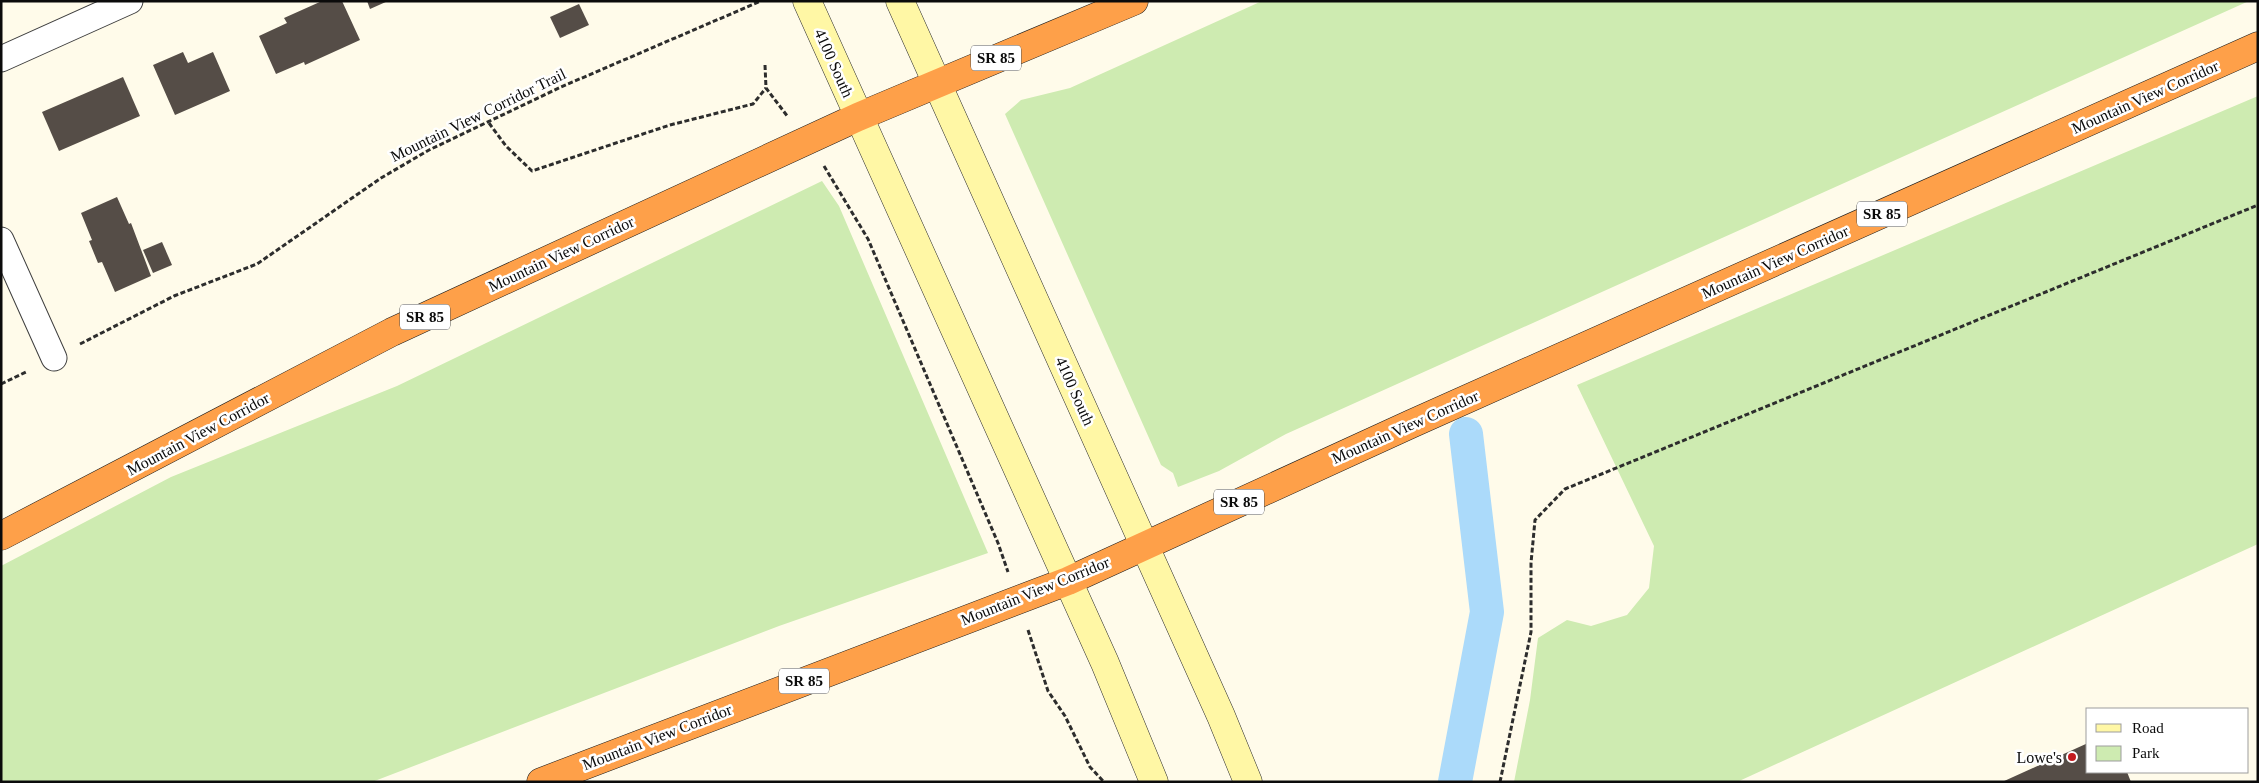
<svg xmlns="http://www.w3.org/2000/svg" width="2259" height="783" font-family="'Times New Roman',serif">
	<style>
		.green { fill: #ceebb1 }
		.lines { fill: none; stroke-linecap: round; stroke-linejoin: round }
		.canal { stroke: #abdafa; stroke-width: 34 }
		.building { fill: #554d47 }
		.street-casing { stroke: #3e3e3e; stroke-width: 27 }
		.secondary-casing { stroke: #2d2d2d; stroke-width: 29 }
		.highway-casing { stroke: #1c1c1c; stroke-width: 29 }
		.path { stroke: #2d2d2d; stroke-width: 3; stroke-dasharray: 5 2.5; stroke-linecap: butt }
		.street { stroke: #fff; stroke-width: 25 }
		.secondary { stroke: #fff7a5; stroke-width: 28 }
		.highway { stroke: #fea049; stroke-width: 28 }
		.poi-dot { fill: #c31b1f; stroke: #fff; stroke-width: 2 }
		.labels { text-anchor: middle; dominant-baseline: central; stroke-width: 5; stroke-linejoin: round; paint-order: stroke }
		.shield { fill: #fff; stroke: #545454; stroke-width: 1 }
		.shield-label { font-size: 15px; font-weight: bold; fill: #0b0b0b }
		.street-label { font-size: 16px; fill: #0b0b0b; stroke: #fff }
		.poi-label { font-size: 16px; fill: #0b0b0b; stroke: #fff; text-anchor: end }
	</style>
	<rect width="100%" height="100%" fill="#fffbea"/>
	<g class="green">
		<polygon points="1262,1 2249,1 1286,434 1219,471 1178,487 1173,473 1161,465 1005,114 1021,100 1070,88"/>
		<polygon points="2258,96 2258,544 1737,782 1514,782 1530,700 1538,638 1567,620 1591,626 1627,615 1649,588 1654,546 1577,385"/>
		<polygon points="822,181 839,206 988,553 779,626 372,782 1,782 1,566 171,477 397,386"/>
	</g>
	<g class="lines">
		<polyline class="canal" points="1455,782 1487,612 1466,434"/>
	</g>
	<g class="building">
		<polygon points="322,1 342,1 360,40 305,65 304,62 276,74 259,36 287,23 284,18"/>
		<polygon points="367,1 388,1 370,9"/>
		<polygon points="579,4 589,25 560,38 550,17"/>
		<polygon points="183,52 188,63 213,52 230,91 175,115 153,65"/>
		<polygon points="123,77 140,116 59,151 42,112"/>
		<polygon points="117,197 129,224 131,223 151,276 115,292 102,262 98,263 89,241 92,240 81,213"/>
		<polygon points="162,242 172,265 153,273 143,250"/>
		<polygon points="2088,743 2088,772 2127,772 2131,782 2002,782"/>
	</g>
	<g class="lines">
		<defs>
			<g id="street">
				<polyline points="1,59 130,1"/>
				<polyline points="1,240 54,358"/>
			</g>
			<g id="secondary">
				<polyline points="807,1 1105,663 1154,782"/>
				<polyline points="900,1 1221,716 1248,782"/>
			</g>
			<g id="highway">
				<polyline points="1,536 392,332 858,117 1134,1"/>
				<polyline points="541,782 1068,581 1411,424 2258,46"/>
			</g>
		</defs>
		<use href="#street" class="street-casing"/>
		<use href="#secondary" class="secondary-casing"/>
		<use href="#highway" class="highway-casing"/>
		<g class="path">
			<polyline points="765,65 766,88 788,117"/>
			<polyline points="489,123 506,146 532,171 670,125 753,104 766,88"/>
			<polyline points="824,166 868,239 998,543 1008,572"/>
			<polyline points="80,344 174,296 257,264 381,178 429,150 561,87 761,1"/>
			<polyline points="1,384 28,371"/>
			<polyline points="1028,630 1048,691 1065,716 1090,767 1104,782"/>
			<polyline points="1500,782 1531,632 1531,563 1535,520 1565,489 2258,205"/>
		</g>
		<use href="#street" class="street"/>
		<use href="#secondary" class="secondary"/>
		<use href="#highway" class="highway"/>
	</g>
	<circle class="poi-dot" cx="2072" cy="757" r="5"/>
	<g class="labels">
		<g class="shield">
			<rect x="971" y="45.5" width="50" height="25" rx="4"/>
			<rect x="1857" y="201.5" width="50" height="25" rx="4"/>
			<rect x="400" y="304.5" width="50" height="25" rx="4"/>
			<rect x="1214" y="489.5" width="50" height="25" rx="4"/>
			<rect x="779" y="668.5" width="50" height="25" rx="4"/>
		</g>
		<g class="shield-label">
			<text x="996" y="58">SR 85</text>
			<text x="1882" y="214">SR 85</text>
			<text x="425" y="317">SR 85</text>
			<text x="1239" y="502">SR 85</text>
			<text x="804" y="681">SR 85</text>
		</g>
		<g class="street-label">
			<text transform="translate(834 63) rotate(66)">4100 South</text>
			<text transform="translate(2145 97) rotate(-24)">Mountain View Corridor</text>
			<text transform="translate(478 115) rotate(-26)">Mountain View Corridor Trail</text>
			<text transform="translate(561 254) rotate(-25)">Mountain View Corridor</text>
			<text transform="translate(1775 262) rotate(-24)">Mountain View Corridor</text>
			<text transform="translate(1075 391) rotate(66)">4100 South</text>
			<text transform="translate(1405 427) rotate(-24)">Mountain View Corridor</text>
			<text transform="translate(198 434) rotate(-28)">Mountain View Corridor</text>
			<text transform="translate(1035 591) rotate(-22)">Mountain View Corridor</text>
			<text transform="translate(657 737) rotate(-21)">Mountain View Corridor</text>
		</g>
		<g class="poi-label">
			<text x="2062" y="757">Lowe's</text>
		</g>
	</g>
	<rect width="2259" height="783" fill="none" stroke="#0b0b0b" stroke-width="5"/>
	<rect x="2086" y="708" width="162" height="65" fill="#ffffff" stroke="#9d9d9d"/>
	<rect x="2096" y="724" width="25" height="8" fill="#fff7a5" stroke="#9d9d9d"/>
	<text x="2132" y="733" font-size="15" fill="#0b0b0b">Road</text>
	<rect x="2096" y="746" width="25" height="15" fill="#ceebb1" stroke="#9d9d9d"/>
	<text x="2132" y="758" font-size="15" fill="#0b0b0b">Park</text>
</svg>
